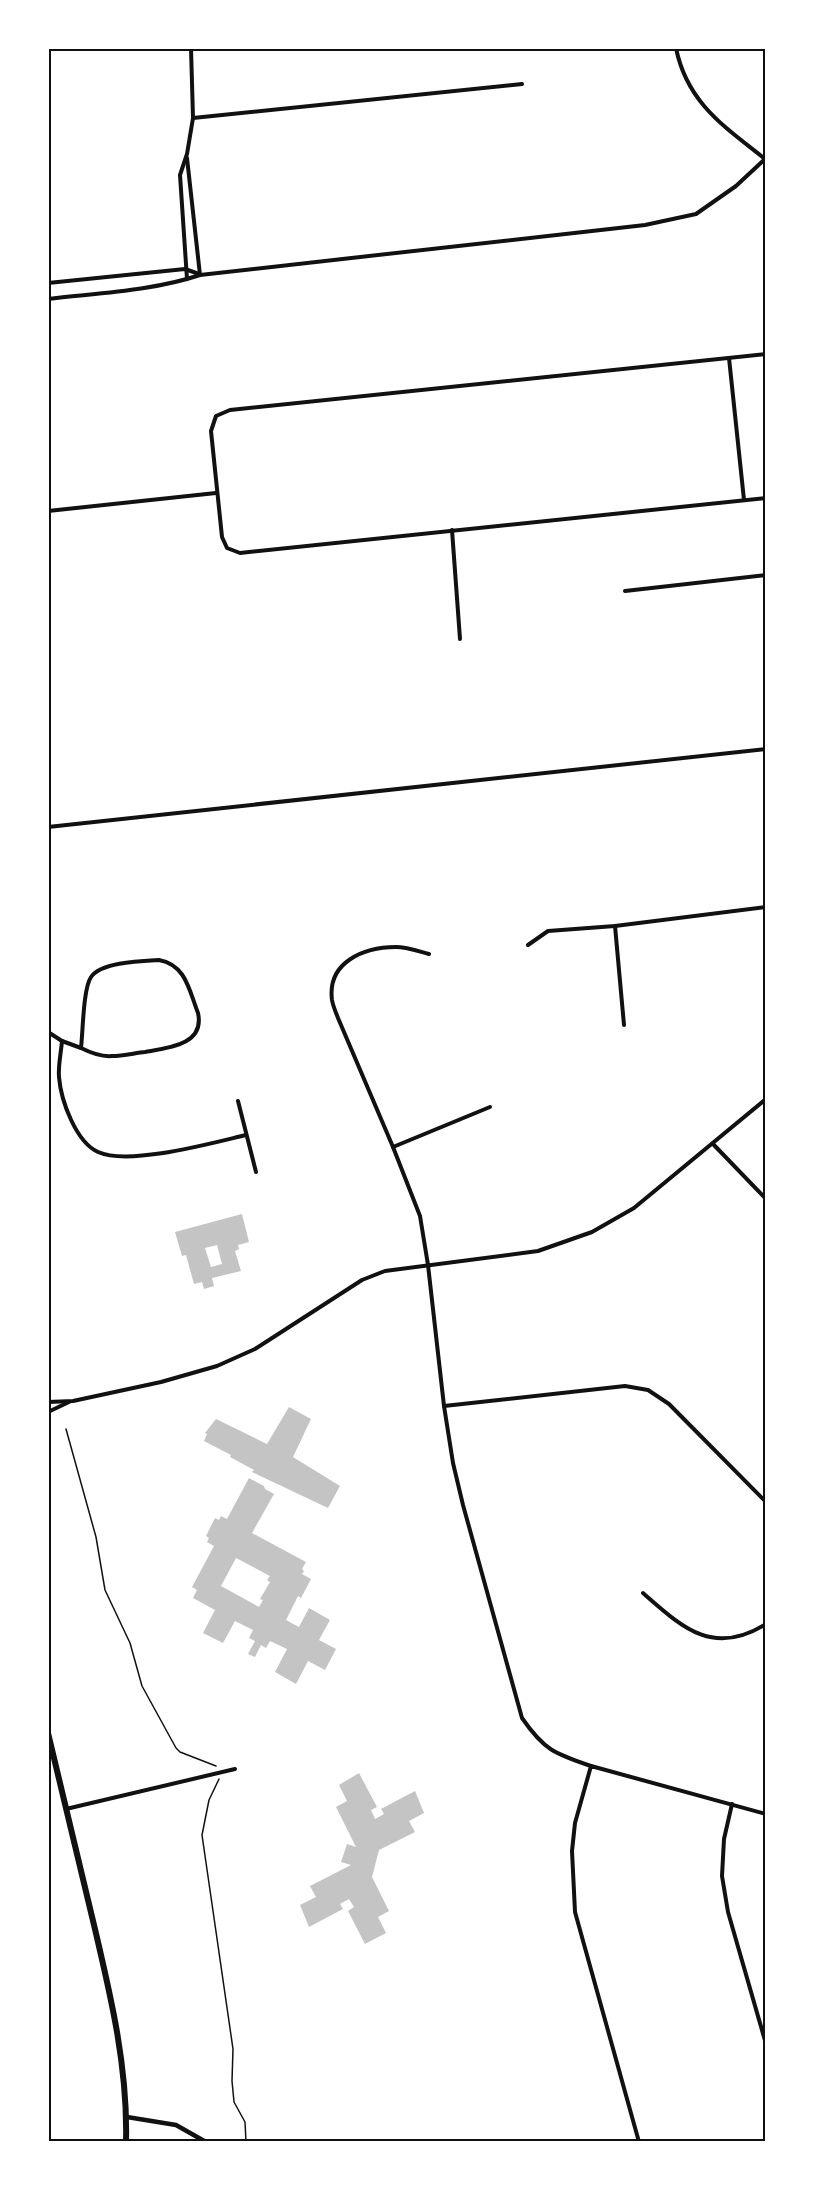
<svg xmlns="http://www.w3.org/2000/svg" width="814" height="2190" font-family="'Fira Sans',sans-serif">
	<style>
		.building { fill: #c4c4c4; fill-rule: evenodd }
		.lines { fill: none; stroke-linecap: round; stroke-linejoin: round }
		.path { stroke: #111; stroke-width: 1.5 }
		.minor { stroke: #111; stroke-width: 4 }
		.tertiary { stroke: #111; stroke-width: 4.5 }
		.primary { stroke: #111; stroke-width: 6 }
		.neatline { fill: none; stroke: #111; stroke-width: 2 }
	</style>
	<rect width="100%" height="100%" fill="#fff"/>
	<g class="building">
		<path d="M242 1214 249 1242 238 1245 239 1249 235 1251 241 1271 212 1278 214 1286 204 1289 202 1282 194 1284 186 1255 182 1256 175 1232ZM217 1245 222 1264 211 1267 205 1248Z"/>
		<polygon points="289,1407 311,1419 293,1457 340,1486 328,1508 252,1472 254,1470 230,1457 231,1455 204,1441 207,1434 205,1433 216,1419 267,1444"/>
		<path d="M249 1478 264 1486 265 1489 274 1494 252 1533 306 1562 302 1569 304 1571 302 1574 311 1579 301 1598 298 1596 286 1620 299 1627 309 1608 330 1620 319 1640 336 1649 325 1670 308 1661 296 1684 275 1672 287 1649 270 1641 266 1648 261 1645 255 1657 248 1654 255 1641 249 1638 253 1630 235 1621 223 1643 203 1633 215 1610 193 1598 197 1590 192 1587 214 1546 207 1542 209 1538 206 1536 215 1518 219 1520 221 1516 227 1519ZM236 1558 270 1576 267 1580 270 1582 260 1599 263 1600 259 1607 221 1586Z"/>
		<polygon points="359,1773 377,1807 371,1810 375,1819 384,1814 381,1809 415,1791 424,1813 409,1821 415,1832 379,1850 372,1877 389,1911 378,1917 386,1933 365,1944 348,1911 354,1907 349,1899 340,1904 343,1909 309,1927 300,1905 316,1897 310,1886 351,1865 341,1862 347,1844 356,1847 336,1807 347,1801 339,1785"/>
	</g>
	<g class="lines">
		<g class="path">
			<polyline points="66,1429 96,1537 105,1590 130,1643 142,1686 176,1748 180,1752 216,1766"/>
			<polyline points="219,1779 209,1800 202,1835 233,2049 232,2081 234,2102 245,2122 246,2142"/>
		</g>
		<g class="minor">
			<path d="M676 48C687 103 725 127 765 159"/>
			<polyline points="193,118 522,84"/>
			<polyline points="187,158 200,275"/>
			<polyline points="187,279 180,175 187,154 193,118 191,48"/>
			<polyline points="48,283 185,269 199,274"/>
			<path d="M48 299C98 293 152 291 200 275L645 225 696 214 736 186 765 159"/>
			<polyline points="766,354 230,410 216,416 211,431 222,537 227,548 240,553 766,498"/>
			<polyline points="729,358 744,500"/>
			<polyline points="48,511 216,493"/>
			<polyline points="452,530 460,639"/>
			<polyline points="625,591 766,575"/>
			<polyline points="48,827 766,749"/>
			<polyline points="615,926 624,1025"/>
			<polyline points="528,945 548,931 615,926 766,907"/>
			<path d="M429 954C418 951 406 947 396 947 364 947 327 962 332 1000 333 1006 336 1013 338 1018L393 1147 420 1216 428 1265 444 1406 453 1463 463 1505 522 1718C544 1750 555 1754 591 1766"/>
			<path d="M159 960C186 965 189 990 198 1013 205 1045 168 1048 145 1052 135 1053 123 1056 112 1056 101 1057 91 1053 81 1048 83 1032 83 989 91 977 101 962 142 961 159 960Z"/>
			<polyline points="48,1032 62,1041 81,1048"/>
			<path d="M62 1041C61 1053 58 1066 59 1077 61 1101 76 1142 98 1152 129 1166 212 1143 246 1135"/>
			<polyline points="238,1101 256,1172"/>
			<polyline points="713,1144 766,1199"/>
			<polyline points="393,1147 490,1107"/>
			<polyline points="48,1402 73,1401 161,1382 217,1366 255,1349 362,1280 385,1271 538,1251 592,1232 634,1208 766,1099"/>
			<polyline points="444,1406 625,1386 648,1390 669,1404 766,1502"/>
			<polyline points="48,1412 69,1402"/>
			<path d="M643 1593C683 1628 713 1657 766 1624"/>
			<polyline points="732,1804 724,1839 722,1876 728,1912 766,2044"/>
			<polyline points="66,1809 235,1769"/>
			<polyline points="639,2142 575,1912 572,1851 575,1823 591,1766 766,1814"/>
		</g>
		<polyline class="tertiary" points="127,2117 176,2125 206,2142"/>
		<path class="primary" d="M48 1733C63 1797 79 1861 94 1925 111 1997 128 2068 126 2142"/>
	</g>
	<rect width="814" height="2190" fill="none" stroke="#ffffff" stroke-width="99"/>
	<rect x="50" y="50" width="714" height="2090" class="neatline"/>
</svg>
